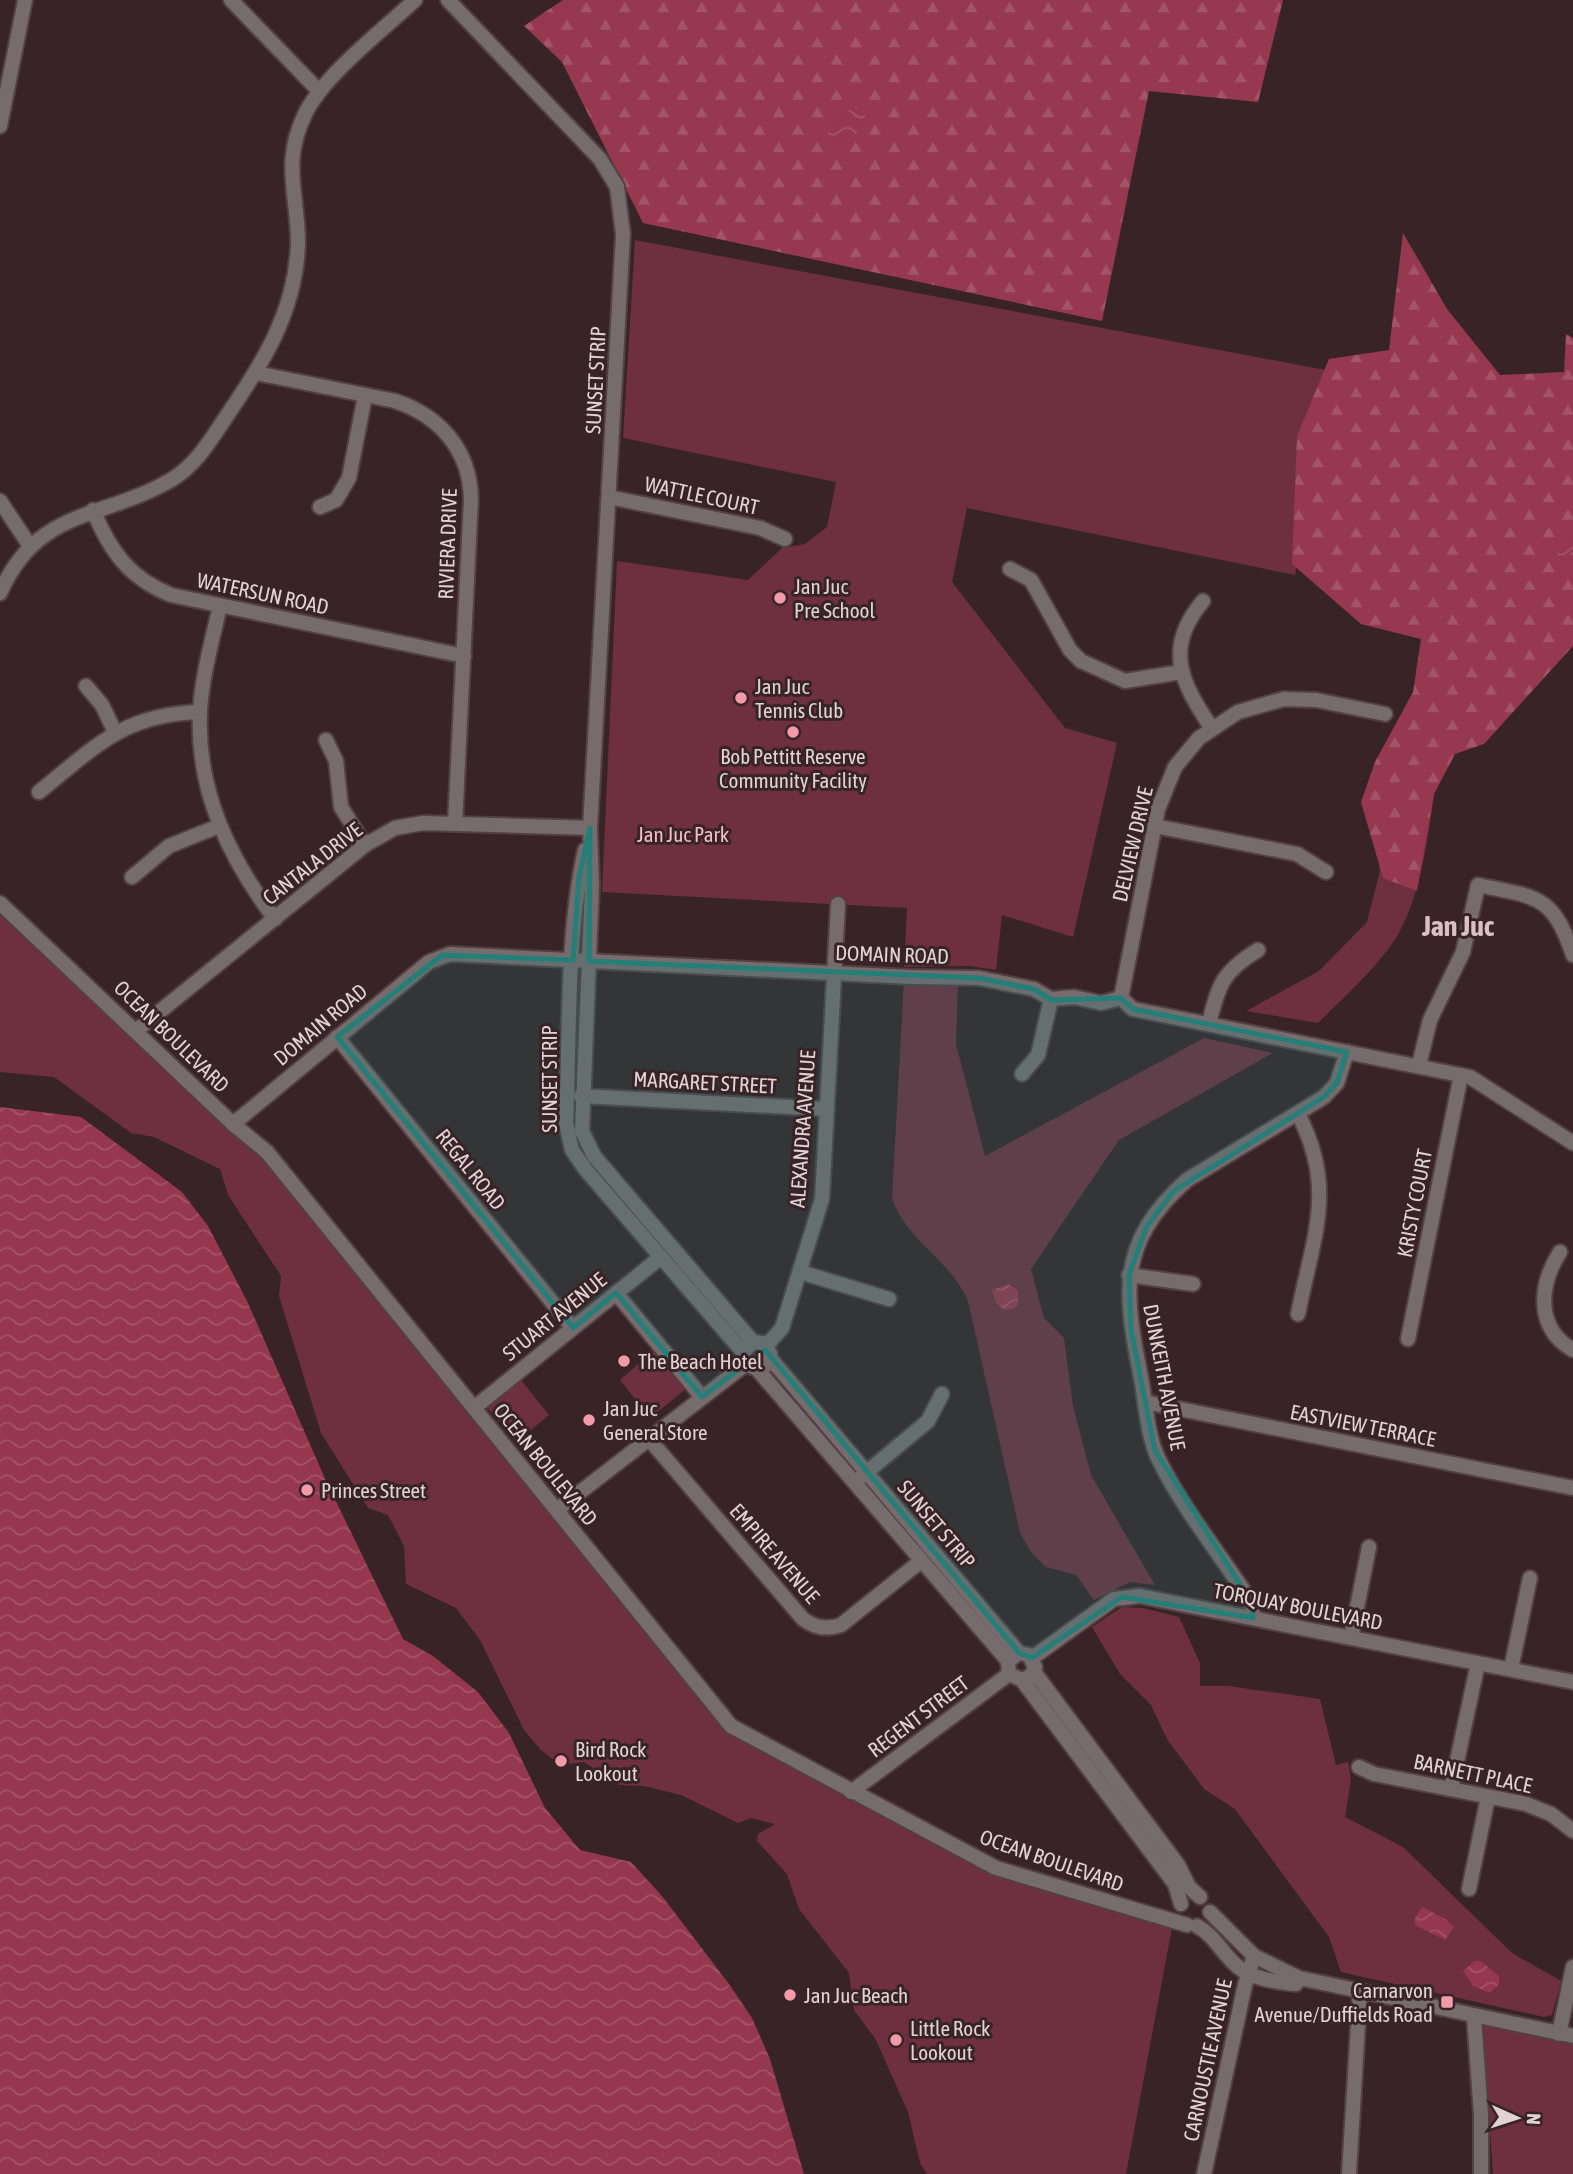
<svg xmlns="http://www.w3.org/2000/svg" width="1573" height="2174" font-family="'Asap Condensed',sans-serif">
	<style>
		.green { fill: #6e303e }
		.forest { fill: url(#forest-firs) }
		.water { fill: url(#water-waves) }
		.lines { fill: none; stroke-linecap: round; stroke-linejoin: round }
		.minor-casing { stroke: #534043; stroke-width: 18 }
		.minor { stroke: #776c6d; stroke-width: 14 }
		.marked { fill: #247f78; fill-opacity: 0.2; stroke: #247f78; stroke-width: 5; stroke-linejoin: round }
		.poi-dot { fill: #f39aaa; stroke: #382427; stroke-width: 2.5 }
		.labels { text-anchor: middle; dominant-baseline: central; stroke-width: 6; stroke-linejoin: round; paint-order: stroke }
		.street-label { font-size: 21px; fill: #e1d3d5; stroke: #382427 }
		.poi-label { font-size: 21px; fill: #e1d3d5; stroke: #382427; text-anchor: start }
		.park-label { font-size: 21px; fill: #f4bec7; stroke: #382427 }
		.district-label { font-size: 28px; font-weight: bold; fill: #dabfc3; stroke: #382427 }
	</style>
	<defs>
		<pattern id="forest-firs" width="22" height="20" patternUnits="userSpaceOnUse" patternTransform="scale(1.75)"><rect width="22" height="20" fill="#96384f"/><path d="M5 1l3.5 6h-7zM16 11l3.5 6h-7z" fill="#a45467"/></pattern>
		<pattern id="water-waves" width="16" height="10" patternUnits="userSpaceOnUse" patternTransform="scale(1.75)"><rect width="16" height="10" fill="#95374e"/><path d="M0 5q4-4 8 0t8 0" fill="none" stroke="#a45367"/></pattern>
	</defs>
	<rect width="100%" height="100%" fill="#382427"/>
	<g class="green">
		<polygon points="635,240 1331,371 1295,575 967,508 952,582 1065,728 1117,743 1073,937 1002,915 996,970 969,966 904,967 907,908 602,892 617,561 748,580 782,548 805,544 827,527 836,482 623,438"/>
		<path d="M1435 788C1428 837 1420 908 1389 948 1369 975 1342 999 1318 1023L1246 1011 1319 971 1367 922 1383 859Z"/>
		<polygon points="0,903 251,1136 717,1713 974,1858 1173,1922 1126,2174 927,2174 920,2163 908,2112 876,2040 854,2010 849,1973 799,1909 787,1874 757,1841 758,1834 775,1824 751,1818 738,1823 681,1795 644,1786 619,1785 584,1762 560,1765 541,1750 524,1730 480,1640 456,1608 406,1584 404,1546 388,1515 368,1508 321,1433 279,1296 281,1276 228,1195 220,1169 154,1137 131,1133 54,1077 0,1072"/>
		<path d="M904 981 958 984 956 1044 985 1156 1204 1038 1273 1053 1119 1140 1031 1269 1044 1318 1064 1338 1073 1406 1091 1475 1155 1585 1130 1582 1094 1600 1076 1575 1046 1567 1031 1552 1020 1533 968 1301C951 1260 906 1241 892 1198Z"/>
		<polygon points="655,1349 687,1388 650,1418 620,1380"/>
		<polygon points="521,1380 549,1415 516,1442 487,1407"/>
		<polygon points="1122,1607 1143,1608 1179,1617 1200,1663 1200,1686 1229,1686 1320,1699 1336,1765 1348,1762 1351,1779 1345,1817 1403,1847 1512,1953 1561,1981 1552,2015 1544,2017 1341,1972 1329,1937 1235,1809 1204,1789 1167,1739 1151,1705 1120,1674 1092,1627"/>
		<polygon points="1483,2026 1573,2043 1573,2174 1493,2174"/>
	</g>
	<g class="forest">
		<polygon points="563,0 1283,0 1258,102 1149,91 1102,321 643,223 562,62 524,26"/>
		<polygon points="1403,233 1447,309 1500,375 1564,372 1566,334 1573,338 1573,646 1484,744 1455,754 1434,794 1417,891 1383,878 1361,802 1375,762 1413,692 1421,639 1361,624 1292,564 1297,436 1329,359 1389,350"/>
	</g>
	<g class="water">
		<polygon points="852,108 863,111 867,121 850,142 839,148 828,135 829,125"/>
		<polygon points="1573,533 1573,551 1562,563 1555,549"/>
		<polygon points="0,1107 81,1117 182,1192 208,1226 248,1303 327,1483 403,1639 433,1656 478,1692 509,1733 545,1808 580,1850 631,1862 662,1896 729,1984 752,2018 770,2059 804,2174 0,2174"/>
		<polygon points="1008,1284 1018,1290 1018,1305 1013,1309 1004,1310 996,1303 992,1290"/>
		<polygon points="1422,1907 1447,1920 1454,1927 1445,1940 1415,1925 1415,1918"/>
		<polygon points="1475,1961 1481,1961 1499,1976 1499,1984 1490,1993 1473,1986 1463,1971"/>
	</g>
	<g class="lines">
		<defs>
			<g id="minor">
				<polyline points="231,0 319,91"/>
				<polyline points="448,0 600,159 617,187 623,234 590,828 592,886 582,1131 594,1156 753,1342"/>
				<polyline points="0,126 25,0"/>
				<path d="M256 373 395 401C440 416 470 450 471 499L455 824"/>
				<polyline points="609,497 760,528 785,539"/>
				<polyline points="0,501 30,546"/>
				<polyline points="320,507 336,500 349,478 365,396"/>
				<path d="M93 510C110 551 129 578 171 595L464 656"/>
				<polyline points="1010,569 1031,580 1070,650 1081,661 1125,681 1181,672"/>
				<path d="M0 593C38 507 102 520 171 480 195 466 211 440 226 417 263 363 296 311 298 243 298 193 281 164 305 114 324 75 383 30 415 0"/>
				<path d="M1203 601C1164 647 1180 681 1211 727"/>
				<path d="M220 606C212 641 202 676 200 711 196 790 229 858 275 919"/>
				<polyline points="86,686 102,705 115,732"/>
				<polyline points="326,740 336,761 341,807 365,845"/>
				<path d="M39 792C95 747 123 714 200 712"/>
				<polyline points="1155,826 1297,854 1326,872"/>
				<path d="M585 850C566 934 570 1036 566 1123L572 1150 586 1170 743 1352"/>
				<polyline points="132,877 169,846 219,826"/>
				<polyline points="0,903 233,1124 267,1152 731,1726 996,1868 1187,1925"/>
				<polyline points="1121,998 1158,809 1175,767 1199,738 1238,712 1284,699 1316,700 1385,714"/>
				<path d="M1209 1024C1218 985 1223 971 1258 950"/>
				<polyline points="137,1030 365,845 395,828 423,823 590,828"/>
				<polyline points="337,1037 573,1328"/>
				<path d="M1419 1065 1430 1020 1463 952 1478 885C1537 897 1553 895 1573 955"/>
				<polyline points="1022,1074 1038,1055 1051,999"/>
				<polyline points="581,1096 827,1109"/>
				<polyline points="233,1124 429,962 450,954 911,977 979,978 1034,989 1051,999 1074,997 1101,1003 1121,998 1133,1009 1470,1077 1573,1143"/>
				<path d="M1560 1252C1539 1285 1535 1328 1573 1350"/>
				<polyline points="800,1272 889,1299"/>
				<polyline points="1129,1275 1193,1284"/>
				<polyline points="616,1293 702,1397"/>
				<path d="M1298 1314C1313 1237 1337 1188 1298 1114"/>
				<polyline points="1408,1339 1461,1075"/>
				<polyline points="766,1346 782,1328 822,1199 838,904"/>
				<polyline points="770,1358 1019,1653"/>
				<polyline points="757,1369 766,1365 770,1353 762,1343 753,1342 743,1352 746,1364 757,1369 1008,1661"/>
				<polyline points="1145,1402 1573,1488"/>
				<polyline points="474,1408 661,1257"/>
				<path d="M649 1439 803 1619C815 1628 827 1630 841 1625L921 1561"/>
				<polyline points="861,1477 928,1421 942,1394"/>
				<polyline points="557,1510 746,1364"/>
				<path d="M1253 1618 1252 1603C1222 1557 1183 1509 1159 1460 1148 1438 1146 1408 1142 1383 1125 1296 1114 1245 1187 1180L1324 1097 1337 1083 1347 1052"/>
				<polyline points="1351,1638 1369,1547"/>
				<polyline points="1032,1658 1114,1599 1140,1596 1573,1682"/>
				<polyline points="1511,1669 1530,1578"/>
				<polyline points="1034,1672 1178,1865 1189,1887 1200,1897"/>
				<polyline points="1022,1680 1031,1676 1035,1667 1029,1655 1019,1653 1008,1661 1009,1674 1022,1680 1175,1884 1181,1904"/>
				<polyline points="1359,1767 1374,1774 1526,1804 1551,1814 1573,1831"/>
				<polyline points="1451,1789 1478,1663"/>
				<polyline points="851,1792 1009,1674"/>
				<polyline points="1469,1889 1488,1797"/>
				<polyline points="1210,1912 1254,1956 1299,1978 1573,2036"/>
				<path d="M1197 1926C1215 1936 1222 1953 1237 1966 1251 1979 1277 1982 1296 1984"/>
				<polyline points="1474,2017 1481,2115 1481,2174"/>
				<polyline points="1559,2034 1573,1967"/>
				<polyline points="1204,2174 1245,1985 1254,1956"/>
				<polyline points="1349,2174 1360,1991"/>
			</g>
		</defs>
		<use href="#minor" class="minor-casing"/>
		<use href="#minor" class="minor"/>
	</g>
	<path class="marked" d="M590 828 589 961 979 978 1034 989 1052 1000 1121 998 1133 1009 1347 1052 1337 1083 1324 1097 1174 1191 1147 1226 1129 1275 1131 1329 1155 1450 1252 1603 1253 1618 1122 1597 1032 1658 1019 1653 765 1350 702 1397 616 1293 573 1328 337 1037 442 955 573 960 579 877Z"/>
	<g class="poi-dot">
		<circle cx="780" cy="598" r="7"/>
		<circle cx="741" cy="698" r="7"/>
		<circle cx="793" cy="732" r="7"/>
		<circle cx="624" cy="1361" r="7"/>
		<circle cx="589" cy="1420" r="7"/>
		<circle cx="307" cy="1490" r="7"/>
		<circle cx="561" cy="1761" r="7"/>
		<circle cx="790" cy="1995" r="7"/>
		<rect x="1440" y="1995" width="14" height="14" rx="3.5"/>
		<circle cx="896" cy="2040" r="7"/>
	</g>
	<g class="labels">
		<g class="street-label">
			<text transform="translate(595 380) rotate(-87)">SUNSET STRIP</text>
			<text transform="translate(702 495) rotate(12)">WATTLE COURT</text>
			<text transform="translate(447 544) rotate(-88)">RIVIERA DRIVE</text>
			<text transform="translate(263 593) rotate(12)">WATERSUN ROAD</text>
			<text transform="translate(1132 844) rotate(-77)">DELVIEW DRIVE</text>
			<text transform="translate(312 863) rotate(-38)">CANTALA DRIVE</text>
			<text transform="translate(892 954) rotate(2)">DOMAIN ROAD</text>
			<text transform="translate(320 1024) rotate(-40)">DOMAIN ROAD</text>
			<text transform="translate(172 1036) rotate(44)">OCEAN BOULEVARD</text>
			<text transform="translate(549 1079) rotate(-90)">SUNSET STRIP</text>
			<text transform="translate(705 1082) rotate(3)">MARGARET STREET</text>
			<text transform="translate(802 1129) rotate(-86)">ALEXANDRA AVENUE</text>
			<text transform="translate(471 1169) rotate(51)">REGAL ROAD</text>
			<text transform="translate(1414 1203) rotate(-79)">KRISTY COURT</text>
			<text transform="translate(554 1316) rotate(-39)">STUART AVENUE</text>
			<text transform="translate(1165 1377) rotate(79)">DUNKEITH AVENUE</text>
			<text transform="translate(1363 1425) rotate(11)">EASTVIEW TERRACE</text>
			<text transform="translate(546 1464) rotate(51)">OCEAN BOULEVARD</text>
			<text transform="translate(937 1524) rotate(50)">SUNSET STRIP</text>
			<text transform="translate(775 1553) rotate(49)">EMPIRE AVENUE</text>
			<text transform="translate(1298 1606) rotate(11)">TORQUAY BOULEVARD</text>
			<text transform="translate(918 1716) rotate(-37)">REGENT STREET</text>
			<text transform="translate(1473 1773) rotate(12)">BARNETT PLACE</text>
			<text transform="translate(1052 1860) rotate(19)">OCEAN BOULEVARD</text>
			<text transform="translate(1207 2060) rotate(-78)">CARNOUSTIE AVENUE</text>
		</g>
		<g class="poi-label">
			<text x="794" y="586">Jan Juc<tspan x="794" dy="24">Pre School</tspan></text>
			<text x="755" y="686">Jan Juc<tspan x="755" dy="24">Tennis Club</tspan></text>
			<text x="793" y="756" text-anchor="middle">Bob Pettitt Reserve<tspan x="793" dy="24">Community Facility</tspan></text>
			<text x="638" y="1361">The Beach Hotel</text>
			<text x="603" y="1408">Jan Juc<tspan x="603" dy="24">General Store</tspan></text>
			<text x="321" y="1490">Princes Street</text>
			<text x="575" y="1749">Bird Rock<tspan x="575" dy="24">Lookout</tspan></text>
			<text x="1433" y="1990" text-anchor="end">Carnarvon<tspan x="1433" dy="24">Avenue/Duffields Road</tspan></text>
			<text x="804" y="1995">Jan Juc Beach</text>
			<text x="910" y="2028">Little Rock<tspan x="910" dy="24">Lookout</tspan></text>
		</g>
		<g class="park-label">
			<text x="683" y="834">Jan Juc Park</text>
		</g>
		<g class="district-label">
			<text x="1458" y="926">Jan Juc</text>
		</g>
	</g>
	<g transform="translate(1517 2118) rotate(93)" stroke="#382427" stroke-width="5" paint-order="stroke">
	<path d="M0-5L12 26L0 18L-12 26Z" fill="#e1d3d5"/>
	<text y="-10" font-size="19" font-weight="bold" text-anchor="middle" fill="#e1d3d5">N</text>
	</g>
</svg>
